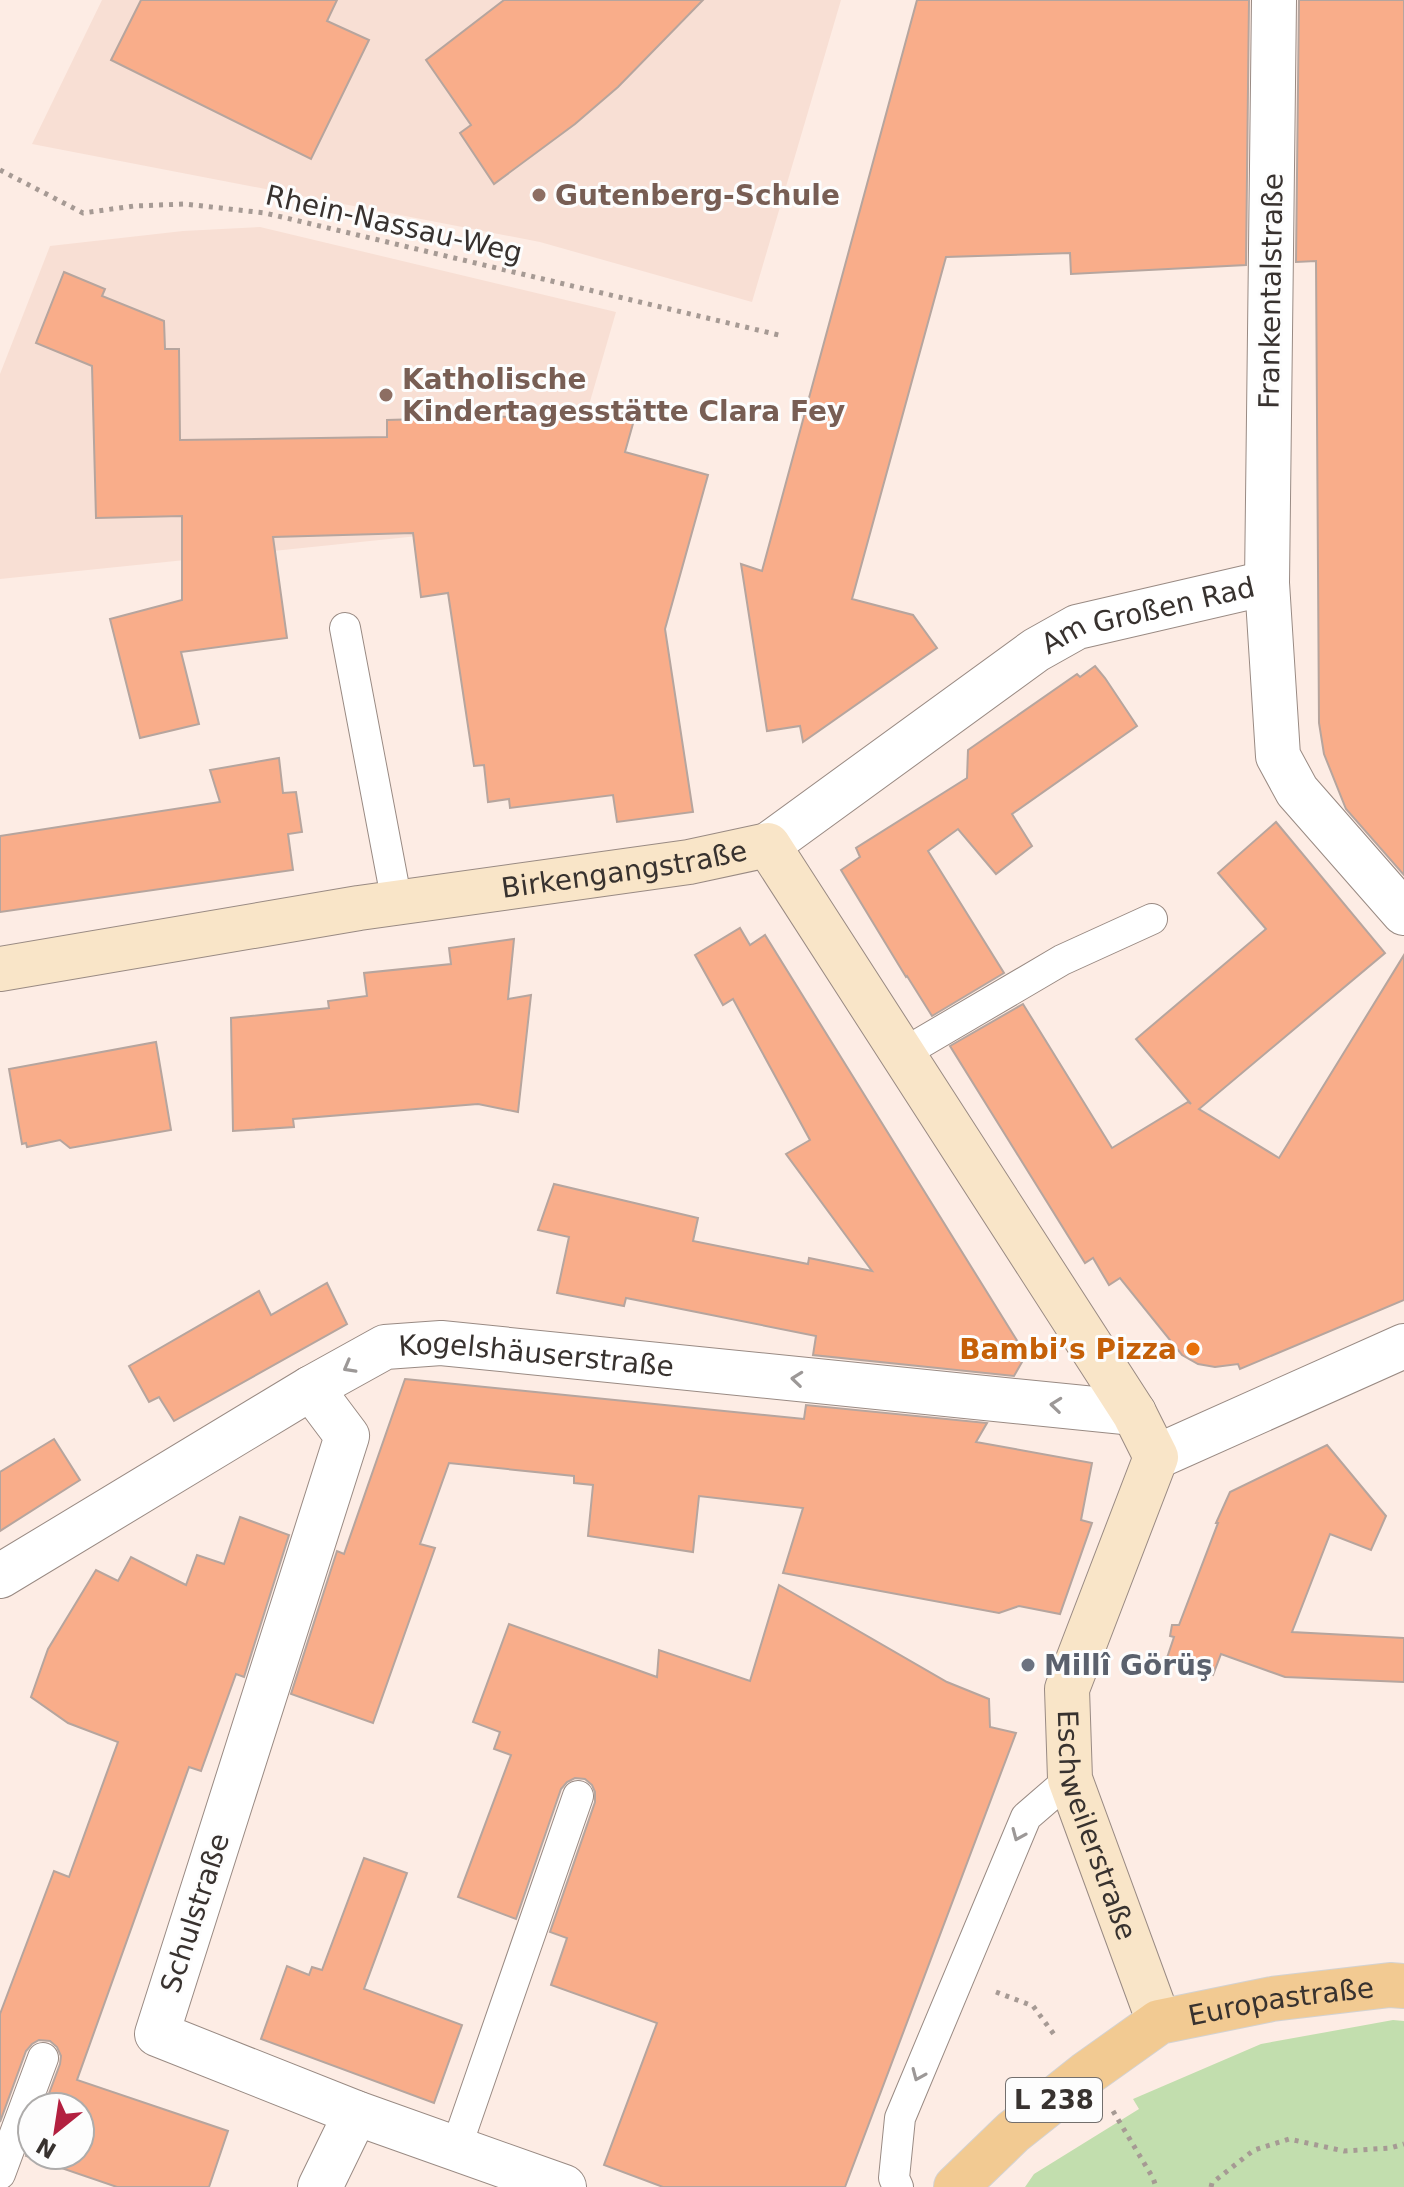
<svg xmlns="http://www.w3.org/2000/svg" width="1404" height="2187" font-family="'DejaVu Sans',sans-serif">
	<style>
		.built { fill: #f8dfd4 }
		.green { fill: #c2deae }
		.building { fill: #f9ad8a; stroke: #b6a59e; stroke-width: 2 }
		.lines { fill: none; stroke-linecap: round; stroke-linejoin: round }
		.lane-casing { stroke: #998a83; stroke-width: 32 }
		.street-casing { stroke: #998a83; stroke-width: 46 }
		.secondary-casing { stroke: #998a83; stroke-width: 46 }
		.primary-casing { stroke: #d3d2d1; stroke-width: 46 }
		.path { stroke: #a69a94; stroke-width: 5; stroke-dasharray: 4 6; stroke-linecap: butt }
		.lane { stroke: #fff; stroke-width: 30 }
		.street { stroke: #fff; stroke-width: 44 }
		.secondary { stroke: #f9e5c8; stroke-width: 44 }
		.primary { stroke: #f2ca92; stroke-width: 44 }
		.oneway { stroke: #9c9897 }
		.education-dot { fill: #8d6e63; stroke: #fdfdfd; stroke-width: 3 }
		.food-dot { fill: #e8710a; stroke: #fdfdfd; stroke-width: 3 }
		.worship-dot { fill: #6b7280; stroke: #fdfdfd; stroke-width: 3 }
		.labels { text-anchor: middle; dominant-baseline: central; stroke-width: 6; stroke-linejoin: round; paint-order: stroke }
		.shield { fill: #fdfdfd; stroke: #736f6d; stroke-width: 2 }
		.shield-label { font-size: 26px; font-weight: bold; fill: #38322f }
		.education-label { font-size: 28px; font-weight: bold; fill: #785e54; stroke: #fdfdfd; text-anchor: start }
		.street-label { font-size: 28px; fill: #38322f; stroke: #fdfdfd }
		.food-label { font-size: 28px; font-weight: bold; fill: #c56008; stroke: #fdfdfd; text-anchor: end }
		.worship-label { font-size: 28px; font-weight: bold; fill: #5b616d; stroke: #fdfdfd; text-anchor: start }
	</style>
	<rect width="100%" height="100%" fill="#fdece4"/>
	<g class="built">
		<polygon points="102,0 841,0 752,302 540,242 32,144"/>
		<polygon points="260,227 616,312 555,522 0,579 0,374 50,246 183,231"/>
	</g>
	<polygon class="green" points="1393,2020 1404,2021 1404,2187 1025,2187 1034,2174 1139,2109 1133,2099 1261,2044"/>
	<g class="building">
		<polygon points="141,0 337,0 327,21 369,40 311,159 111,60"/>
		<polygon points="504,0 703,0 618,87 575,124 494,184 460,133 471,125 426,60"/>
		<polygon points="917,0 1249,0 1246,265 1071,274 1070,253 946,257 852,599 913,615 937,648 803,742 800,726 767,731 741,564 762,571"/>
		<polygon points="1299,0 1404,0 1404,875 1346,809 1324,754 1319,723 1316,261 1296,262"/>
		<polygon points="64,272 105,289 102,296 164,321 165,349 179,349 180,440 387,437 387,420 636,413 625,452 708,475 665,629 693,812 617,822 613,795 510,808 509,799 488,802 484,765 474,766 448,593 421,597 413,533 273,537 287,638 181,652 199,724 140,738 110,619 182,600 182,516 96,518 92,366 36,343"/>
		<polygon points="1095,666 1105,678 1137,726 1012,814 1032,846 996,874 958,829 928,851 1004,973 932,1016 907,976 906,977 841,870 860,857 856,848 967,778 968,750 1077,674 1080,677"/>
		<polygon points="279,758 283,793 296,792 302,832 288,834 293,870 0,912 0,836 220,802 210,770"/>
		<polygon points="1276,822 1385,953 1199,1109 1279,1158 1404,955 1404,1300 1240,1369 1238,1364 1215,1367 1198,1364 1182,1355 1120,1278 1109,1285 1093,1258 1085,1263 950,1046 1023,1004 1112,1148 1188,1102 1191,1104 1136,1039 1266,929 1218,873"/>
		<polygon points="740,928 750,945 765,935 1026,1355 1014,1376 813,1355 816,1336 626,1298 624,1306 557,1293 569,1237 538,1230 554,1184 698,1218 693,1241 808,1264 809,1258 872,1271 786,1154 810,1140 733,999 723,1005 695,955"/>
		<polygon points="514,939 508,999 531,995 518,1112 478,1104 293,1119 294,1127 233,1131 231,1018 329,1008 328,1001 367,996 364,973 451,964 449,948"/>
		<polygon points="156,1042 171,1130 70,1148 60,1140 27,1147 26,1143 22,1144 9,1069"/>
		<polygon points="327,1283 347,1324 174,1421 159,1397 149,1402 129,1366 259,1291 271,1315"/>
		<polygon points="405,1379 804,1419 806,1405 987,1423 976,1442 1092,1463 1081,1520 1092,1523 1060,1614 1019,1606 999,1613 783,1573 803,1508 699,1496 693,1552 588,1536 593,1485 574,1483 574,1476 449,1463 420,1544 435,1548 373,1723 291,1694 337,1551 344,1554"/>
		<polygon points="54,1439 80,1480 0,1531 0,1472"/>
		<polygon points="1327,1445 1386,1516 1371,1550 1330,1534 1292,1632 1404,1638 1404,1682 1285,1677 1221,1654 1213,1675 1167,1658 1174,1637 1170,1636 1172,1625 1179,1625 1218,1523 1216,1523 1230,1492"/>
		<polygon points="240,1517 289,1535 244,1677 236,1674 201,1771 189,1767 77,2080 228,2131 209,2187 117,2187 26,2156 32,2139 32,2155 80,2155 80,2107 44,2107 60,2064 61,2056 57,2047 50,2041 39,2040 32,2044 26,2051 0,2122 0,2014 54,1871 69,1877 118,1742 68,1723 31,1697 48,1649 96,1570 118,1581 131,1557 186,1585 197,1555 224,1564"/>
		<polygon points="779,1585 947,1682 989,1699 990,1727 1016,1733 845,2187 663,2187 604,2165 657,2023 551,1985 567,1938 550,1932 595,1802 595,1792 592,1785 585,1779 575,1778 567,1782 561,1789 516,1919 458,1897 511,1755 494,1749 500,1732 473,1722 509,1624 657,1677 659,1650 750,1681"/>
		<polygon points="364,1858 407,1873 364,1989 462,2025 434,2103 261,2039 287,1966 309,1975 312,1967 322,1970"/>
	</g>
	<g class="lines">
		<defs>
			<g id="lane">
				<polyline points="345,628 397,903"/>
				<polyline points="902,1054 1062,960 1152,919"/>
				<polyline points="456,2148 578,1796"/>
				<polyline points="0,2174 43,2058"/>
				<polyline points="898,2187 894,2178 900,2118 1026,1817 1070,1779"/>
			</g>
			<g id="street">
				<polyline points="1274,0 1267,583 1278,756 1297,791 1404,913"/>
				<path id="s1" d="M768 845 1036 650 1077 627 1267 583"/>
				<polyline points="311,1388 347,1436 157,2034 356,2113 564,2187"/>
				<polyline points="1156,1457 1404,1346"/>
				<path id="s2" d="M0 1576 311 1388 385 1347 441 1343 1134 1413"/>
				<polyline points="320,2187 356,2113"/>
			</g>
			<g id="secondary">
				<path id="s3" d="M0 969 359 908 689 862 768 845 1134 1413 1156 1457 1067 1689 1070 1779 1159 2022"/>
			</g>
			<g id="primary">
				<path id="s4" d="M956 2187 1013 2132 1086 2074 1159 2022 1272 1999 1390 1985 1404 1986"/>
			</g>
		</defs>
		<use href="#lane" class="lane-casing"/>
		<use href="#street" class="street-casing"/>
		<use href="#secondary" class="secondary-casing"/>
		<use href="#primary" class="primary-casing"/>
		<g class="path">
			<polyline points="0,170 83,213 134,206 185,204 265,213 783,336"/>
			<polyline points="996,1992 1033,2006 1056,2037"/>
			<polyline points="1113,2111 1153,2178 1156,2187"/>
			<polyline points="1211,2187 1212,2183 1254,2150 1289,2139 1344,2151 1390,2148 1404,2144"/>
		</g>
		<use href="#lane" class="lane"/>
		<use href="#street" class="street"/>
		<use href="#secondary" class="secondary"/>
		<use href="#primary" class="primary"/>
	</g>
	<defs><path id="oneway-chevron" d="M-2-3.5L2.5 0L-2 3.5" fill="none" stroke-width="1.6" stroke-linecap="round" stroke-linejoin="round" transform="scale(2)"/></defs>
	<g class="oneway">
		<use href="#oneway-chevron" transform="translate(349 1367) rotate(151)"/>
		<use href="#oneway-chevron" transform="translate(797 1379) rotate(-174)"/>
		<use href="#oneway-chevron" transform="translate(1056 1405) rotate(-174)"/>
		<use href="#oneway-chevron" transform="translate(1018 1835) rotate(113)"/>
		<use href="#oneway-chevron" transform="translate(918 2075) rotate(113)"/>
	</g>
	<g class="education-dot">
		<circle cx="539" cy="195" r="8"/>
		<circle cx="386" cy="395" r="8"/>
	</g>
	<circle class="food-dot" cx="1193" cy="1349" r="8"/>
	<circle class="worship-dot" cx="1028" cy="1665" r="8"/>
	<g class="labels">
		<rect class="shield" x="1006" y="2078" width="96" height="44" rx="6"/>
		<g class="shield-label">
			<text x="1054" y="2100">L 238</text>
		</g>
		<g class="education-label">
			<text x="555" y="195">Gutenberg-Schule</text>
			<text x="402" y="379">Katholische<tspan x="402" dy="32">Kindertagesstätte Clara Fey</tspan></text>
		</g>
		<g class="street-label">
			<text transform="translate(394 224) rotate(13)">Rhein-Nassau-Weg</text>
			<text transform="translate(1271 291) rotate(-89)">Frankentalstraße</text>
			<text stroke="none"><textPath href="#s1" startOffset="450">Am Großen Rad</textPath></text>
			<text stroke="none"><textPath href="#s3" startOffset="632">Birkengangstraße</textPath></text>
			<text stroke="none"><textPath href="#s2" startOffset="600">Kogelshäuserstraße</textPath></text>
			<text stroke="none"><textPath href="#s3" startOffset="1892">Eschweilerstraße</textPath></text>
			<text transform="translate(195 1913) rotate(-72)">Schulstraße</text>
			<text stroke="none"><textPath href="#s4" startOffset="386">Europastraße</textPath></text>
		</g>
		<g class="food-label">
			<text x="1177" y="1349">Bambi’s Pizza</text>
		</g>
		<g class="worship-label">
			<text x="1044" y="1665">Millî Görüş</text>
		</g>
	</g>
	<g transform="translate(56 2131) rotate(210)"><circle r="38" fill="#fdfdfd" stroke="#aeacab" stroke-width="2"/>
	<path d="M0-6L14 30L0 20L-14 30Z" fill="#b32040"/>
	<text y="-12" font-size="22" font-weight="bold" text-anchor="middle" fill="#38322f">N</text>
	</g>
</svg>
